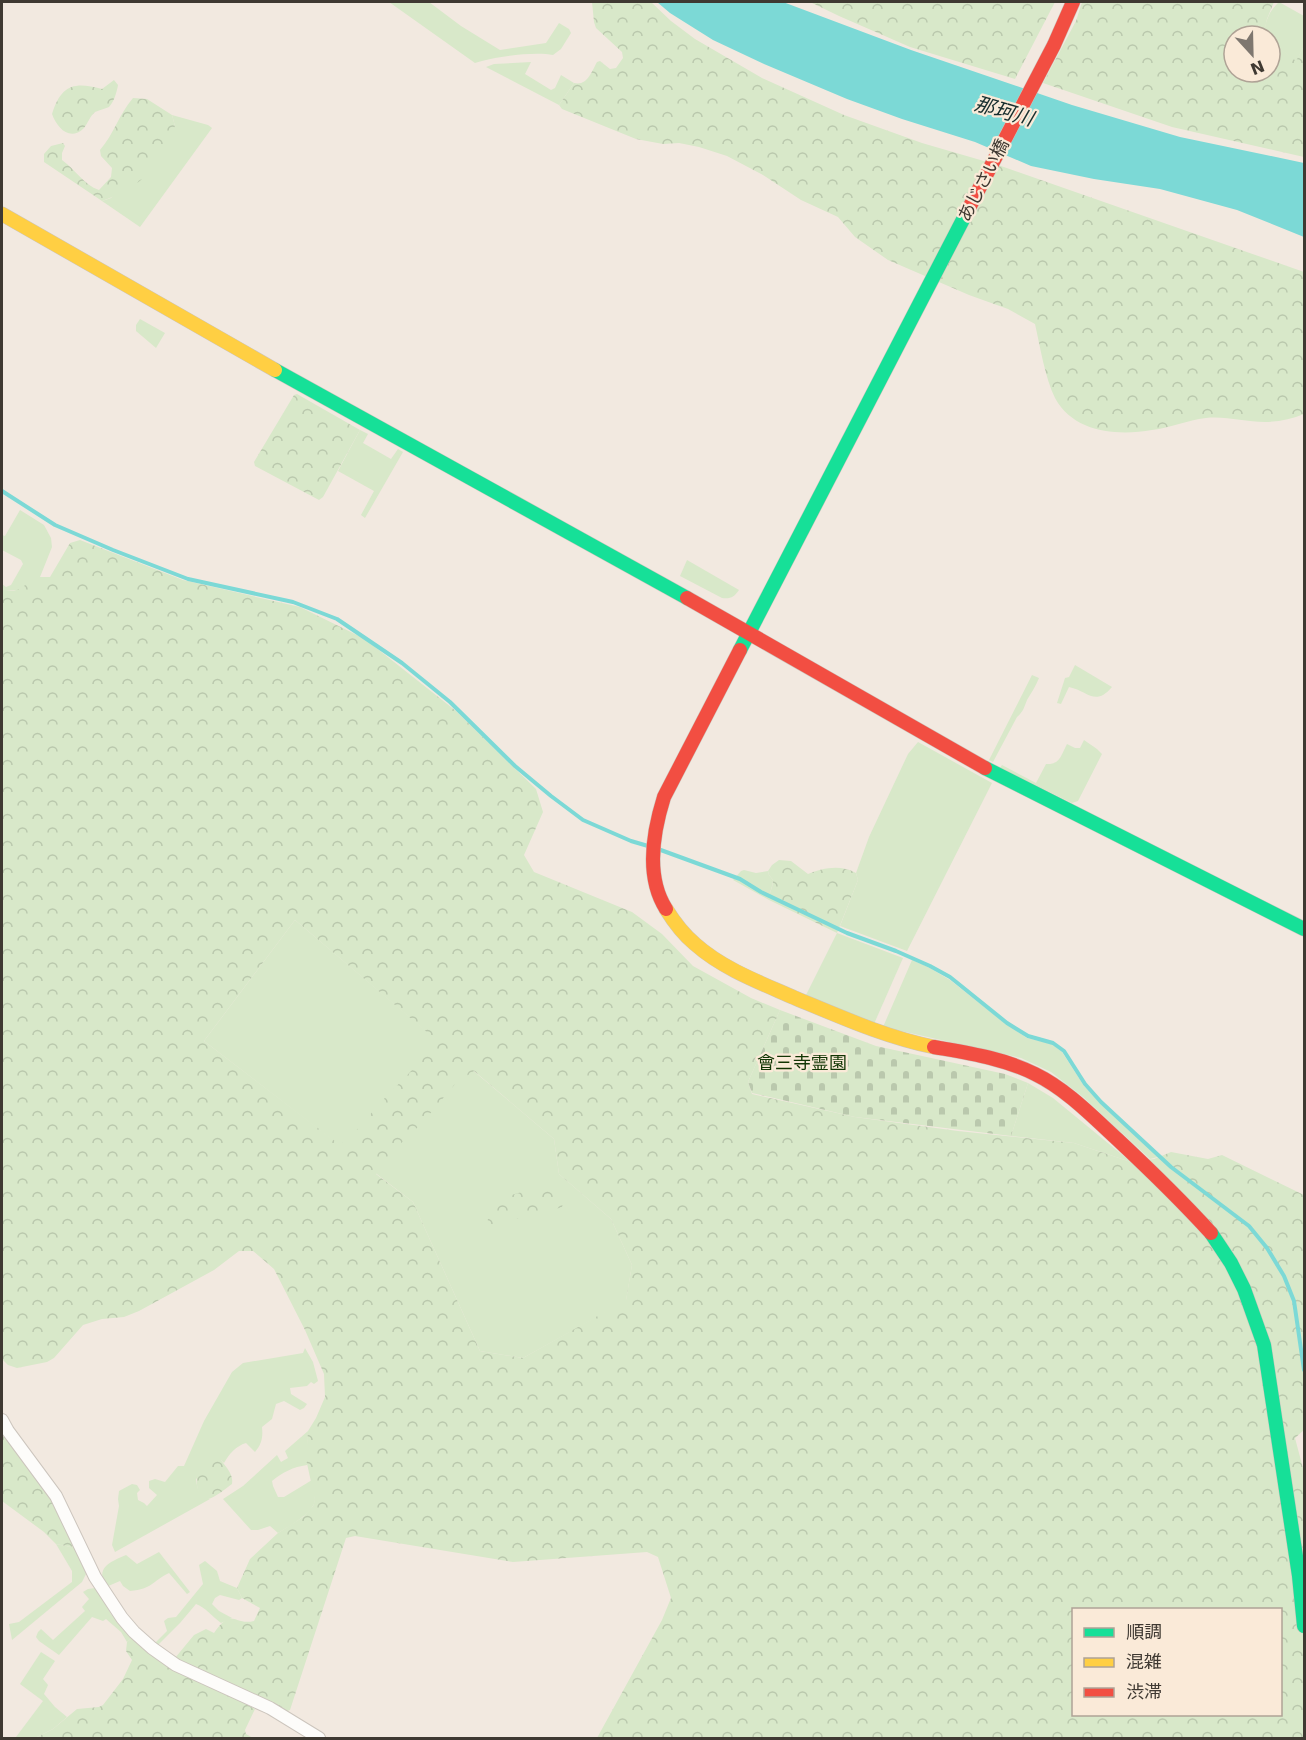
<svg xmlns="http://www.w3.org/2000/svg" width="1306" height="1740" font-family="'DejaVu Sans','Noto Sans JP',sans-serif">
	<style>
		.green { fill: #d8e8c9 }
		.forest { fill: url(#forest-crowns); fill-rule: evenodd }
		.cemetery { fill: url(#cemetery-stones) }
		.water { fill: #7cd9d6 }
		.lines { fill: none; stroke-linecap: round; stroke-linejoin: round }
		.stream { stroke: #7cd9d6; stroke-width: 4 }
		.street-casing { stroke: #ccc5bd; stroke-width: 14 }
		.fast-casing { stroke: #ccc5bd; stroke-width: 15 }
		.slow-casing { stroke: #ccc5bd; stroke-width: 15 }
		.jam-casing { stroke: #ccc5bd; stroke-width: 15 }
		.street { stroke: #fdfcfa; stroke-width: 12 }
		.fast { stroke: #16e098; stroke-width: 14 }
		.slow { stroke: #ffcf43; stroke-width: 14 }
		.jam { stroke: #f24e42; stroke-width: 14 }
		.labels { text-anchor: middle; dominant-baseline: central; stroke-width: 4.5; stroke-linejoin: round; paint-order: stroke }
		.street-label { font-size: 18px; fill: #3f3932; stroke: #faead8 }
		.park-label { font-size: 18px; fill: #113503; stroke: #faead8 }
		.water-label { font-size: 20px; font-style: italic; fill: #172e2e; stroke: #faead8 }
	</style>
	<defs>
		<pattern id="forest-crowns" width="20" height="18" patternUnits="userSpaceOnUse" patternTransform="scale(1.5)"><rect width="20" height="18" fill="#d8e8c9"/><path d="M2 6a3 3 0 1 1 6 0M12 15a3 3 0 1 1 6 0" fill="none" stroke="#bac8ad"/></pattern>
		<pattern id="cemetery-stones" width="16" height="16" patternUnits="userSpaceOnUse" patternTransform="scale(1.5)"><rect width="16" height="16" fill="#d8e8c9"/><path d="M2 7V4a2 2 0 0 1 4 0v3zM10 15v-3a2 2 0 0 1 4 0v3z" fill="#bac8ad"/></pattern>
	</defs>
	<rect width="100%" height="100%" fill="#f2e9e0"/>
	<g class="green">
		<path d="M389 2H429L461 26 500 50 546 43 559 23 569 29 571 33 561 49 553 55C534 51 493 57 475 63Z"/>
		<path d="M1279 2 1304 16V46L1296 62 1270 40V36H1266L1264 33C1266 20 1269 11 1279 2Z"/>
		<polygon points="531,62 525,74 551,90 555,88 561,75 574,83 559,105 486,67 494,64"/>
		<polygon points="172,115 208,125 212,128 140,227 102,201 111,198 175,126"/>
		<polygon points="140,319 165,333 156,348 136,331 136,325"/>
		<polygon points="360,430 368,434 363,443 391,459 398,449 403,452 365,518 361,515 374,491 338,471"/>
		<polygon points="20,510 44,525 51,538 52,547 40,577 19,590 4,591 2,590 2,584 6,587 11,585 23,564 21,560 2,550 2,535 5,536"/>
		<path d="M687 560 739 590C734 597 731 599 722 598L680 576Z"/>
		<path d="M1075 665 1112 687C1095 707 1088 691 1069 687L1061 704 1057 703 1065 678 1069 677Z"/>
		<path d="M1032 675 1039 678C1036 686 1031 693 1027 700 1024 708 1023 712 1017 717L993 762 989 760Z"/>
		<path d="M1084 740 1097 749 1102 754 1078 801 1072 803 1000 768 1002 765 1036 783 1046 764C1060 765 1061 755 1067 744L1075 748H1080Z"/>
		<polygon points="918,742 992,783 907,951 840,926 858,880 856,873 869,837 908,754"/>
		<path d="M744 870 756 873 768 871 769 875 773 880C773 887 769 892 769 900L733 880 741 871Z"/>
		<polygon points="295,920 554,1139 559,1174 611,1219 632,1265 626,1301 523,1358 480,1351 413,1202 204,1041"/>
		<polygon points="837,933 903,958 874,1024 806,995"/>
		<polygon points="912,960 928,967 950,980 1006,1024 1027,1038 1052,1044 1062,1052 1084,1086 1102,1105 1158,1157 1150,1159 1083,1097 1051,1072 1021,1058 883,1027"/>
		<polygon points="1028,1083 1053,1098 1131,1162 1074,1143 1011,1136"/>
		<path d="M305 1348 313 1362 318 1381 314 1384 311 1382 307 1386 290 1388 291 1394 307 1404 304 1408 300 1410 284 1401 276 1404 272 1419 262 1427C263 1437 262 1444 255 1452L246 1443C236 1446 229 1454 224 1463L221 1460 196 1479C197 1488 199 1497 210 1499L115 1552 112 1545 119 1506 118 1499 119 1491 132 1484 137 1485 140 1490 137 1493 138 1500 144 1503 147 1506 157 1495 149 1488V1481L155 1479 165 1482 178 1466H184L204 1421 232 1372 243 1363 303 1353Z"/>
		<path d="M308 1431 307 1465C293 1467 283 1472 272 1481L273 1486 278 1497H284L312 1480C313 1486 315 1494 315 1500 314 1513 288 1527 278 1533L270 1526 258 1530H251L223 1499 243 1486 277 1455 281 1462 288 1458 285 1451Z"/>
		<polygon points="56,1544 71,1547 74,1544 86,1574 82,1582 12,1640 9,1624 19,1622 72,1582 72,1571"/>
		<path d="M159 1552 190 1592 187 1594 169 1573C152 1581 153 1589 130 1591L123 1586 120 1581 106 1587C95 1567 110 1562 126 1555L137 1564Z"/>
		<path d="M205 1561 217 1571 220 1581 237 1588 242 1598 239 1600 220 1595 215 1598 212 1604 219 1611 232 1618 221 1623C213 1617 205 1607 196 1604L180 1623 157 1646 154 1644 167 1631 164 1621 168 1618 176 1617 203 1584 199 1565Z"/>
		<polygon points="95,1588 98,1590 111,1614 133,1637 127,1642 121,1632 106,1619 103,1621 92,1617 59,1655 39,1641 36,1637 38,1632 41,1629 53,1640 85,1611 82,1607 89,1599 83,1592 88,1589"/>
		<polygon points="41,1652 55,1661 43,1679 48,1685 44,1694 55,1707 67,1717 53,1729 35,1738 16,1737 43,1701 20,1684"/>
	</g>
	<g class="forest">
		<path d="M592 2H651L671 21 695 39 762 78 844 115 922 143 1001 166 1304 272V414C1292 419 1279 422 1265 422 1245 422 1226 416 1206 418 1187 420 1171 428 1152 430 1118 436 1074 433 1055 398 1045 378 1040 346 1035 324L1008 309 969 295 888 260 855 237 838 217 801 200 763 175 727 156 699 147 679 143 663 144 636 139 562 109 559 105 574 83C587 86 591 73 597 62L600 61 610 69 616 68 623 58 622 52 596 28 594 22Z"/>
		<polygon points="810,2 1055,2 1015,79 910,47 839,16"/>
		<polygon points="1082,2 1274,2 1267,19 1264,33 1266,36 1234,36 1234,72 1270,72 1270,40 1296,61 1304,46 1304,157 1172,127 1043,83 1076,21"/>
		<path d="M114 80 118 85C117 91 114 102 109 107 105 109 99 110 95 112 90 116 88 123 84 128 70 142 57 128 52 114 61 85 74 81 102 89Z"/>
		<path d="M133 98 147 99 172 115 175 126C156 167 147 185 102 201L44 162V154L51 146 63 143 65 146 62 153V160C75 169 84 185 99 190L111 177 112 168 101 156 100 150C114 134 119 114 133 98Z"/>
		<polygon points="297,394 360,430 323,497 319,500 255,466 254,462 294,395"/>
		<path d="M80 540 183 580 300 607 365 639 456 711 536 789 543 812 524 855 534 872 632 912 662 934 693 966 751 998 780 1010 748 1082 752 1094 855 1117 958 1131 1074 1143 1131 1162 1154 1159 1171 1152 1208 1159 1222 1155 1304 1195V1430L1295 1438 1304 1472V1738H597L662 1620 671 1598 658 1557 647 1552 513 1562 355 1536 346 1538 290 1710 285 1712 175 1658 194 1635 206 1629 214 1633C233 1606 233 1626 254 1621L260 1608 242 1598 237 1588 250 1559 278 1533 303 1517 313 1506 315 1500 306 1459 308 1431 316 1418 325 1397 324 1374 305 1330 274 1269 253 1251H239L214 1270 139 1311 124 1317 102 1319 83 1325 54 1358 47 1362 17 1368 8 1365 2 1359V590C21 595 24 582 39 577 40 577 49 577 50 577L70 543ZM295 920 435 1039C421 1064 399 1083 379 1104 366 1119 355 1134 340 1145L204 1041ZM474 1071 554 1139 559 1174 611 1219 632 1265 626 1300 523 1358 480 1351 413 1202 376 1174 378 1167 391 1153 423 1122 456 1083ZM1074 1610H1280V1714H1074Z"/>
		<path d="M779 860 791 861 808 874C823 868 840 864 856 873L858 880 837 933 769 900C769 892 773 888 773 880L769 875 768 871 772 865Z"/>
		<path d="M532 1189H551L565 1197 562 1207C550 1211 536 1218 523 1219 514 1219 506 1218 497 1220L492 1226 487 1228 488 1218 508 1196Z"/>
		<polygon points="2,1429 51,1498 74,1544 71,1547 56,1544 44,1532 2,1501"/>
		<path d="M213 1459 221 1460C226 1467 234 1475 232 1484 226 1488 215 1498 208 1499 196 1499 195 1479 199 1471 201 1466 208 1462 213 1459Z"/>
		<polygon points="133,1637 166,1661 255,1709 245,1730 246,1734 253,1738 35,1738 53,1729 77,1709 99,1707 103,1705 123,1679 132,1660 126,1651 127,1642"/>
	</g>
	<polygon class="cemetery" points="780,1010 876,1046 1005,1074 1028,1083 1011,1136 855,1117 752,1093 748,1082"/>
	<polygon class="water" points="657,2 783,2 911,50 1072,105 1180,137 1304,163 1304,237 1237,210 1160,189 1094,179 1031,166 975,142 902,119 847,99 764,64 713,40 670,13"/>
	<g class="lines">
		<g class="stream">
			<polyline points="2,491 55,525 113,550 188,579 293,602 337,619 402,663 450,702 515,766 551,796 583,820 631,841 648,846"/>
			<polyline points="658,849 740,879 761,892 847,933 896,951 930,966 950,977 1007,1023 1028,1036 1053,1043 1064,1051 1085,1084 1101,1102 1171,1167 1249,1226 1267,1248 1284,1276 1294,1301 1304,1370"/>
		</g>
		<defs>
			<polyline id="street" points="2,1420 8,1431 56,1496 95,1577 122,1618 134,1632 152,1648 176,1665 270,1708 319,1738"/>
			<g id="fast">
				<polyline points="275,370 687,598"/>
				<polyline points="740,650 969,208"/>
				<polyline points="985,768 1304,929"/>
				<polyline points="1211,1233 1231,1263 1244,1289 1264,1345 1299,1576 1304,1626"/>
			</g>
			<g id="slow">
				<polyline points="2,214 275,370"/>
				<path d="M666 909C674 922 683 934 695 944 723 969 761 983 795 998 841 1017 885 1037 934 1047"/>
			</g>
			<g id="jam">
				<polyline points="969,208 1054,45 1073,2"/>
				<polyline points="687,598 985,768"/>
				<path d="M666 909C645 876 653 832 664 797L740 650"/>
				<path d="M934 1047C968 1053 1003 1058 1035 1074 1066 1089 1092 1116 1117 1139 1149 1169 1181 1200 1211 1233"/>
			</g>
		</defs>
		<use href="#street" class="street-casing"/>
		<use href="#fast" class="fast-casing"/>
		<use href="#slow" class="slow-casing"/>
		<use href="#jam" class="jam-casing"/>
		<use href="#street" class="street"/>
		<use href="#fast" class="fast"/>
		<use href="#slow" class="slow"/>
		<use href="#jam" class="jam"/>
	</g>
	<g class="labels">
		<g class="street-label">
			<text transform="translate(983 180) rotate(-63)">あじさい橋</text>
		</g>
		<g class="park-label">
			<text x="802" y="1062">會三寺霊園</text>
		</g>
		<g class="water-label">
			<text transform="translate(1004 111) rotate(16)">那珂川</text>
		</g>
	</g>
	<rect width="1306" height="1740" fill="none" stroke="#3f3932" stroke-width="6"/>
	<rect x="1072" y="1608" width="210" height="108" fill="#faead8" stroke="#afa396" stroke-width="1.5"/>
	<rect x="1084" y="1628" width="30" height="9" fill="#16e098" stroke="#afa396" stroke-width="1.5"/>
	<text x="1126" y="1638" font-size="18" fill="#3f3932">順調</text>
	<rect x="1084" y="1658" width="30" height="9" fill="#ffcf43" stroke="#afa396" stroke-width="1.5"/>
	<text x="1126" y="1668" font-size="18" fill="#3f3932">混雑</text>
	<rect x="1084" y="1688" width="30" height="9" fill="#f24e42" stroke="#afa396" stroke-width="1.5"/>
	<text x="1126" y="1698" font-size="18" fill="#3f3932">渋滞</text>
	<g transform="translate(1252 54) rotate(158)"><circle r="28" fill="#faead8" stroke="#afa396" stroke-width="1.5"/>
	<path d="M0-4.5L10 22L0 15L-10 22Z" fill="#7e776f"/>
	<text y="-9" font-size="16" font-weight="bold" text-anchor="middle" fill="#3f3932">N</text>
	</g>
</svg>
